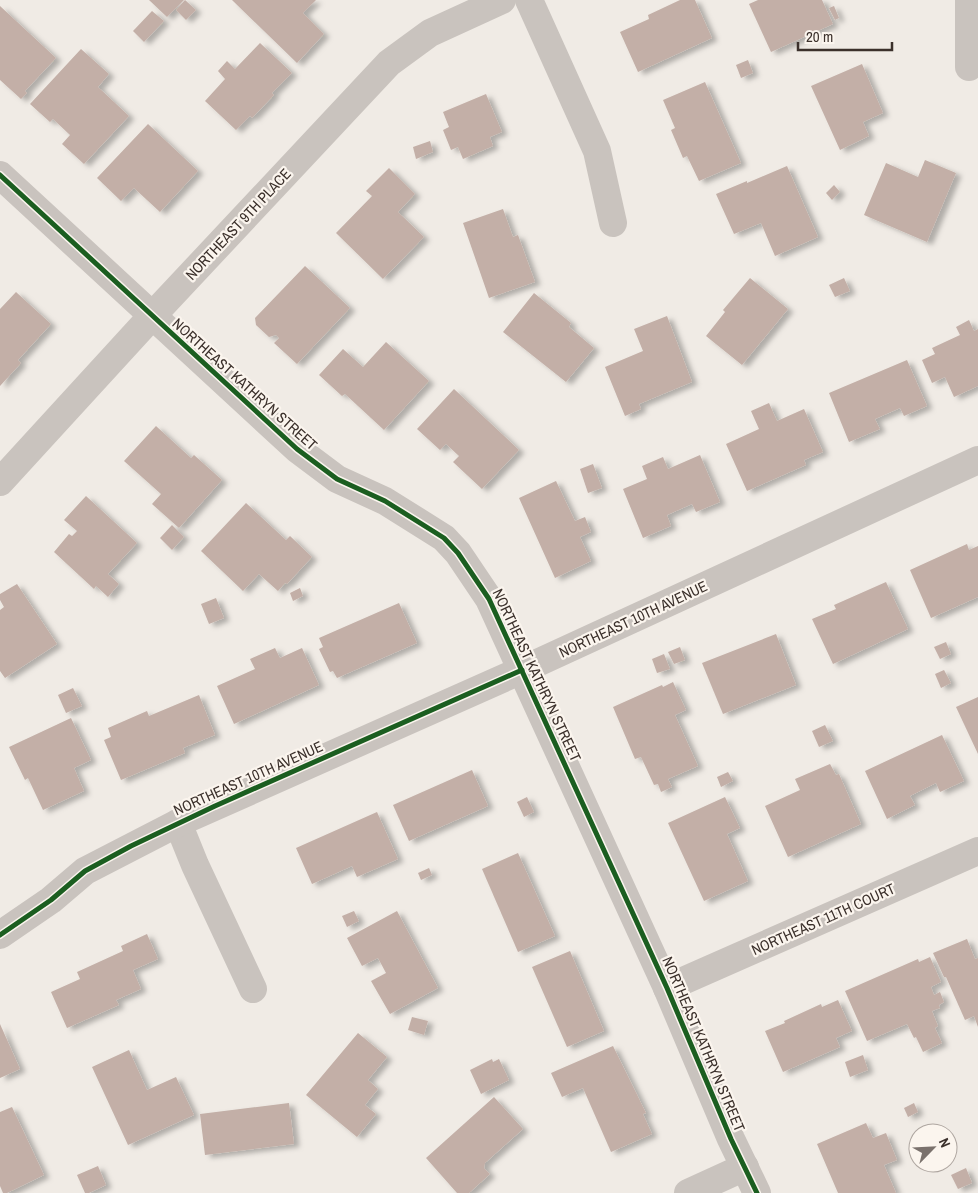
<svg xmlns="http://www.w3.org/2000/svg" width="978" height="1193" font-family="'Archivo Narrow',sans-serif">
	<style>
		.building { fill: #c3afa7; filter: url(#shadow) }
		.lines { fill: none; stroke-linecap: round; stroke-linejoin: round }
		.minor { stroke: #c9c3be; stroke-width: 28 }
		.cycleway-casing { stroke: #fbf5ee; stroke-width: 8 }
		.cycleway { stroke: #1b5e20; stroke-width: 5 }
		.labels { text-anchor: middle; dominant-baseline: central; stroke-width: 4.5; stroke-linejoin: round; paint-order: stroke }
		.street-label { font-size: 15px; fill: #3b302b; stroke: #fbf5ee }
	</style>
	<defs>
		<filter id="shadow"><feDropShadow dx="5.5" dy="3" stdDeviation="2.5" flood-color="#0004"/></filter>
	</defs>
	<rect width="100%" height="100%" fill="#f0ebe5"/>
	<g class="building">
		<polygon points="149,0 184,0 167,17"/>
		<polygon points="185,0 196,10 186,20 176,10"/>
		<polygon points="232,0 316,0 303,13 324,34 297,63"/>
		<polygon points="680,0 695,0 712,38 638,72 620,32 649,19 648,15"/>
		<polygon points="758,0 822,0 833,24 771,52 749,4"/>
		<polygon points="0,6 56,58 25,91 27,93 21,99 0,80"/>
		<polygon points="834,6 839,18 835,20 829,8"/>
		<polygon points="152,11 164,21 144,42 133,31"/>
		<polygon points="260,43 292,73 272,93 274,95 252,118 250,116 236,130 205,101 225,79 218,71 227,61 235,69"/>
		<polygon points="81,49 109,74 98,87 129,116 84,164 62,144 70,135 53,119 50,122 30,104"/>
		<polygon points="748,60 753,73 741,78 736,65"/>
		<polygon points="862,64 883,113 863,122 869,136 840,150 811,86"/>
		<polygon points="705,82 741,163 699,181 687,156 683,158 671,130 675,128 663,100"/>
		<polygon points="486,94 502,132 490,137 493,146 463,159 458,147 451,150 443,130 449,127 443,112"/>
		<polygon points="148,124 198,171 160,212 134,188 121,201 97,178"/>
		<polygon points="430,141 433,152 416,159 413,147"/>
		<polygon points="925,160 956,173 927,242 864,215 886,163 918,177"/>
		<polygon points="787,166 818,237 775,256 761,223 734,234 716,194 747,181 747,183"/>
		<polygon points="389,168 415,194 398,212 424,237 383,279 336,233 372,196 366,191"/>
		<polygon points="834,185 840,192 832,200 826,193"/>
		<polygon points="503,209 513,237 518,235 535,282 489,298 463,223"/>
		<polygon points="305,266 350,308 297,364 274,343 279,338 276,335 269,337 256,325 255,318"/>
		<polygon points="750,278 788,309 742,365 706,336 725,312 723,310"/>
		<polygon points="844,278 850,291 835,297 829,285"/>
		<polygon points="16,292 51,324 18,360 21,363 0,386 0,309"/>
		<polygon points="534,293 571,323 569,327 594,348 566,382 503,332"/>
		<polygon points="667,316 692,382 639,404 641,409 625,416 605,367 643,351 634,329"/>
		<polygon points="969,320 974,331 978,329 978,386 954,397 945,377 932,383 922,360 935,354 932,348 960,335 956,327"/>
		<polygon points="386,342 429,381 384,430 345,394 342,396 319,375 343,349 363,367"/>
		<polygon points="907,360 927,406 904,416 900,408 875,419 880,429 849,442 829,393"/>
		<polygon points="454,389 519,450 482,489 453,462 459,456 446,444 440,450 417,429"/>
		<polygon points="769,403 777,421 804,409 823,452 804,460 806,465 747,491 726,444 759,429 751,411"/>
		<polygon points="156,426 191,458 194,455 222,480 179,528 152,504 161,494 124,461"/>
		<polygon points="700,455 720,502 696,512 692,504 667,515 671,526 643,538 623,489 647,479 642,466 663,457 668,469"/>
		<polygon points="593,464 602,488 588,493 580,469"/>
		<polygon points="556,481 575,521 585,517 591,532 580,537 591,561 555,578 519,498"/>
		<polygon points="86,496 137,543 108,574 119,584 108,597 96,586 94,589 54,552 69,534 72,536 77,531 64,520"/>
		<polygon points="246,503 286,540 290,536 312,557 287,584 285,583 278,591 259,574 243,591 201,551"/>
		<polygon points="172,525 184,537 172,550 160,538"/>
		<polygon points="967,544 969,550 978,546 978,597 931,618 910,570"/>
		<polygon points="886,582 908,629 833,664 812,619 836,609 834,605"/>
		<polygon points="17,584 57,644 5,678 0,671 0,610 4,607 0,600 0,594"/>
		<polygon points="300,588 303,596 293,601 290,593"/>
		<polygon points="216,598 224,618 209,624 201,604"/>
		<polygon points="399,603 417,643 337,678 333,671 330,672 319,649 323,647 319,638"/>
		<polygon points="776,634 796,685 723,714 702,663"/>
		<polygon points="946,642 951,654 940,659 934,647"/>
		<polygon points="680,647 685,660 674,664 668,652"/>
		<polygon points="275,648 280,658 302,648 319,685 234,724 217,686 255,669 250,659"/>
		<polygon points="664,654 670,669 657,673 652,659"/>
		<polygon points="944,670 951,683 941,688 935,674"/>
		<polygon points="673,682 686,710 675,715 698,766 668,779 672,787 661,792 658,784 654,785 641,757 635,759 613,707 662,685 663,687"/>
		<polygon points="73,688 82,706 66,713 58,695"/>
		<polygon points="199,695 215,735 183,748 185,753 121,780 104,740 111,737 108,728 147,711 149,716"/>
		<polygon points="978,697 978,754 956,707"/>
		<polygon points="71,718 91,760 74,768 84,791 43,810 28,778 25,780 9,747"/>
		<polygon points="825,725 833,741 819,747 812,731"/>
		<polygon points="942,735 964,781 940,792 936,783 910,796 915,805 887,819 865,771"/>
		<polygon points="830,764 836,775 839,774 861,824 788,857 765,806 800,790 795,779"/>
		<polygon points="472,770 488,806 409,841 393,805"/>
		<polygon points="728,772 733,781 721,787 717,777"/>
		<polygon points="527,797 534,812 524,817 517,802"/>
		<polygon points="725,797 740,828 727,834 748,881 704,901 668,823"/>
		<polygon points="377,812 398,859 357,877 352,866 312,884 296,848"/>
		<polygon points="518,853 555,936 518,952 482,869"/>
		<polygon points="429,868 432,875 421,880 418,873"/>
		<polygon points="354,911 359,921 347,927 342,916"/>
		<polygon points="397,911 438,988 390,1014 371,981 386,973 378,958 362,966 347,938"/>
		<polygon points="147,934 158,959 133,970 141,989 116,1000 119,1005 67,1028 51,992 80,979 77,972 123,951 121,946"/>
		<polygon points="967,939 975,959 978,958 978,1027 974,1016 965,1020 946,977 944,977 933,953"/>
		<polygon points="570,951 604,1031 567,1047 532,967"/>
		<polygon points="930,957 941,982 931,987 934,995 940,992 944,1002 939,1005 940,1008 932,1011 938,1026 935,1028 942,1043 923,1052 916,1037 914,1038 907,1024 867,1041 845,991 918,959 919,962"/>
		<polygon points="838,1000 852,1031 836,1038 840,1047 783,1072 765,1031 785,1023 784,1021 821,1004 822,1007"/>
		<polygon points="412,1017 428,1021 424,1035 408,1030"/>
		<polygon points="0,1024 20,1069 0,1078"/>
		<polygon points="358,1033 387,1057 368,1080 378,1089 365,1105 376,1114 357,1137 306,1095"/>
		<polygon points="613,1046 646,1113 643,1114 652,1134 611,1152 583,1088 562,1097 551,1073"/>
		<polygon points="129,1050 147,1090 176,1077 194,1115 128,1145 92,1067"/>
		<polygon points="863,1055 868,1070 850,1077 845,1062"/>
		<polygon points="492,1059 493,1062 499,1059 509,1080 481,1094 470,1070"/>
		<polygon points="494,1097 523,1129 485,1163 484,1168 490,1174 469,1193 457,1193 426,1158"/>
		<polygon points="289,1103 294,1144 205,1155 200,1114"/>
		<polygon points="914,1103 918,1112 908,1117 904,1108"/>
		<polygon points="12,1107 44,1175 7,1193 3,1193 0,1186 0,1112"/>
		<polygon points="866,1123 873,1138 886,1133 897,1160 884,1165 896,1193 838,1193 817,1144"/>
		<polygon points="98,1166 106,1185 89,1193 85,1193 77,1175"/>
		<polygon points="966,1168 972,1183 958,1189 951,1175"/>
	</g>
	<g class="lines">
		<g class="minor">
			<polyline points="529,0 597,151 613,223"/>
			<polyline points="969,0 969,67"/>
			<polyline points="0,175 297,449 337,479 385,501 444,538 458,553 489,599 667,988 731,1139 757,1193"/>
			<polyline points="0,482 152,316 389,63 430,33 502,0"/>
			<polyline points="178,823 195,865 253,989"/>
			<polyline points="0,935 51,900 85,871 178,823 522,670 978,460"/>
			<polyline points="667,988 978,851"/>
			<polyline points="688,1193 745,1167"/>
		</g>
		<defs>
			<g id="cycleway">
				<polyline points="0,175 297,449 337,479 385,501 444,538 458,553 489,599 667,988 731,1139 757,1193"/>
				<polyline points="0,935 51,900 85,871 131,846 215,806 522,670"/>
			</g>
		</defs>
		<use href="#cycleway" class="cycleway-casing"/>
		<use href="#cycleway" class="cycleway"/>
	</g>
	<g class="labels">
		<g class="street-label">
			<text transform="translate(238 224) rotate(-47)">NORTHEAST 9TH PLACE</text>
			<text transform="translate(245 384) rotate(42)">NORTHEAST KATHRYN STREET</text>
			<text transform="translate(633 619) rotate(-25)">NORTHEAST 10TH AVENUE</text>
			<text transform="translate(537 675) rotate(65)">NORTHEAST KATHRYN STREET</text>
			<text transform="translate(248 778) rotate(-24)">NORTHEAST 10TH AVENUE</text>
			<text transform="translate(823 919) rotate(-24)">NORTHEAST 11TH COURT</text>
			<text transform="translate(704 1044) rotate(67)">NORTHEAST KATHRYN STREET</text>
		</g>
	</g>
	<g transform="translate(933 1148) rotate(66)"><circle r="24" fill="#fbf5ee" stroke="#aea6a0"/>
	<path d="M0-4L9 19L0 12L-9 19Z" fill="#7a716c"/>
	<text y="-8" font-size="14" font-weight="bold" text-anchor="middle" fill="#3b302b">N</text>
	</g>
	<path d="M798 42v8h94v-8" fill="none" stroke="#3b302b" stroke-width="2.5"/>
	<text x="806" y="42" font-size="15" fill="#3b302b" stroke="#fbf5ee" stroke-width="4" paint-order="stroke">20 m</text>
</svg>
